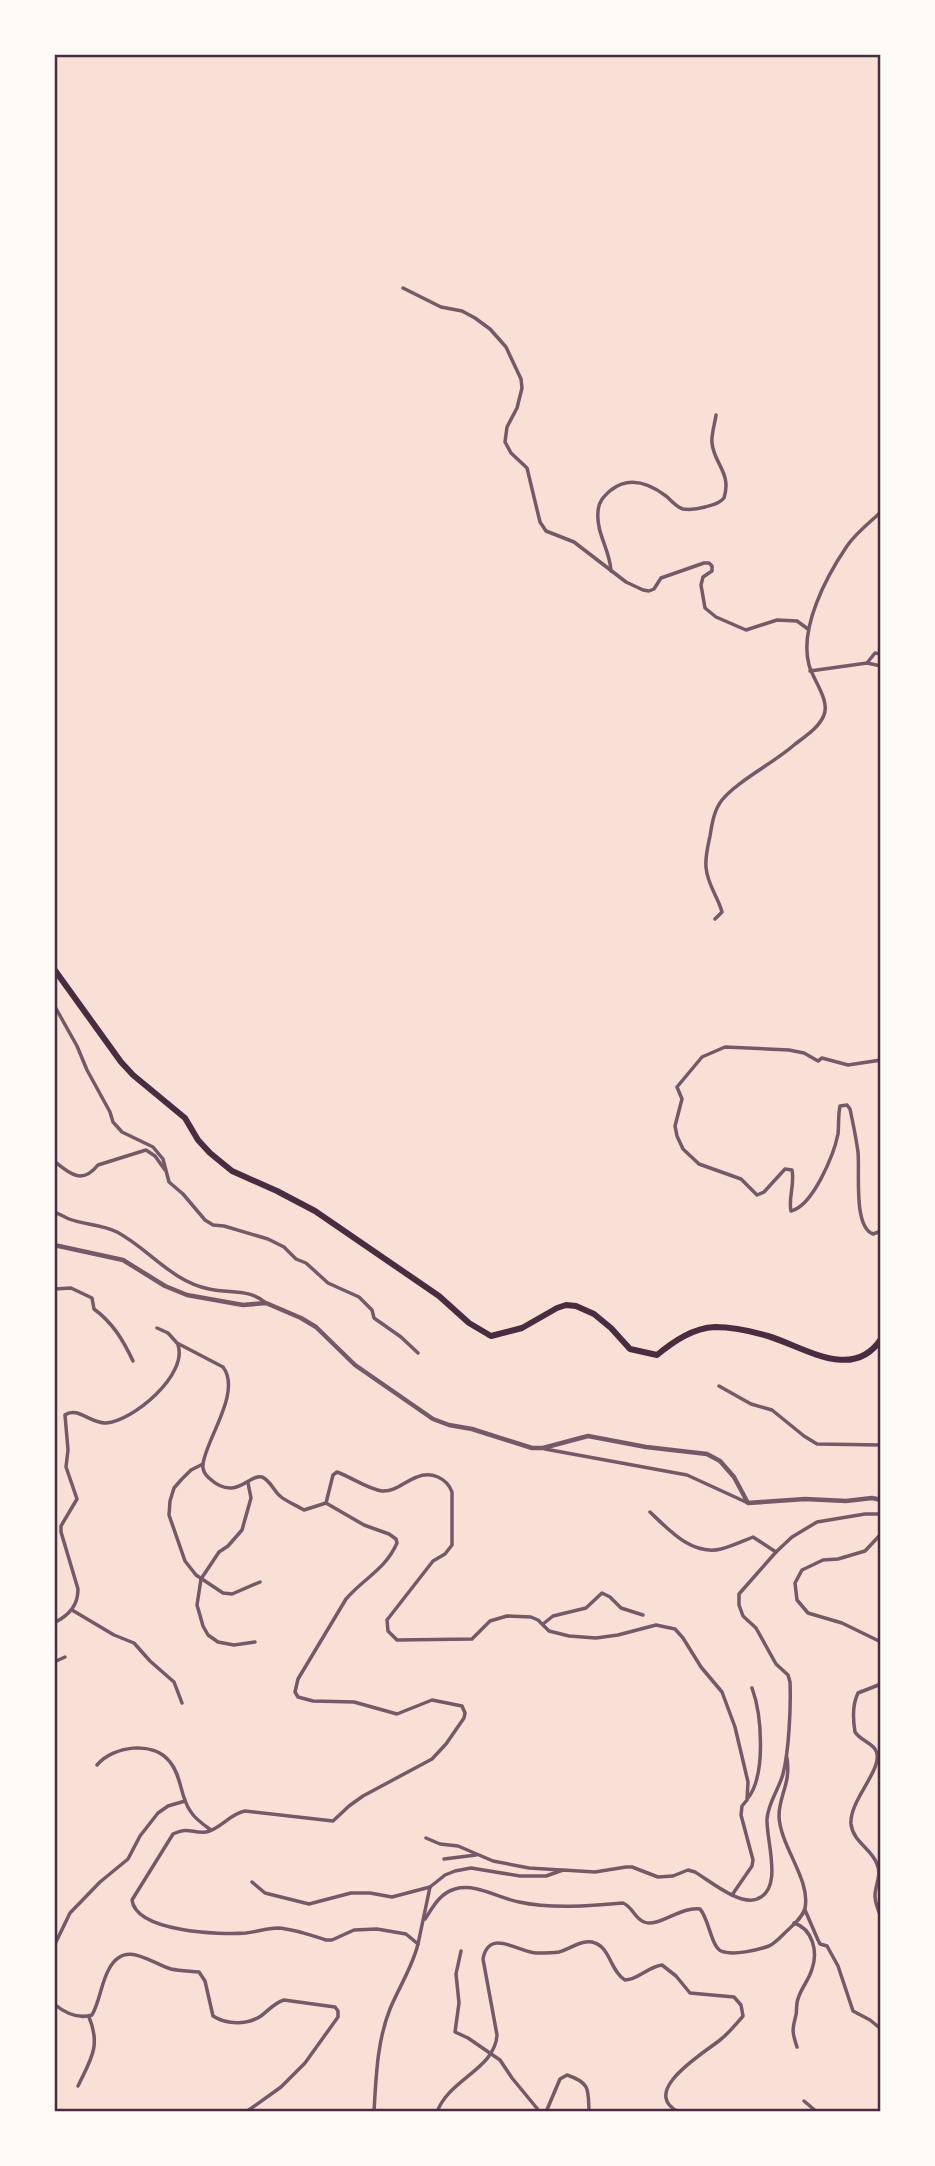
<svg xmlns="http://www.w3.org/2000/svg" width="935" height="2166" font-family="Georgia,serif">
	<style>
		.lines { fill: none; stroke-linecap: round; stroke-linejoin: round }
		.minor { stroke: #755966; stroke-width: 3.5 }
		.tertiary { stroke: #755966; stroke-width: 4.5 }
		.trunk { stroke: #4a2c40; stroke-width: 6 }
		.neatline { fill: none; stroke: #4a2c40; stroke-width: 2.5 }
	</style>
	<rect width="100%" height="100%" fill="#f7e1d7"/>
	<g class="lines">
		<g class="minor">
			<polyline points="403,288 441,307 462,311 475,318 490,329 506,347 521,379 522,388 517,408 507,427 505,442 511,453 527,468 540,522 546,531 574,542 626,582 643,590 649,591 654,589 661,578 704,563 709,563 712,566 712,571 703,577 701,585 705,608 716,617 746,630 777,620 797,621 808,629"/>
			<path d="M611 571C610 550 596 533 598 512 598 502 604 496 611 490 629 476 649 483 666 496 671 500 676 507 683 509 690 510 698 509 705 507 712 505 719 504 724 498 732 473 714 464 712 443 711 435 715 423 716 415"/>
			<polyline points="867,663 881,666"/>
			<polyline points="810,671 867,663 875,653 881,654"/>
			<path d="M715 919 722 912C718 897 707 884 706 867 705 857 708 846 710 836 712 824 714 810 722 800 736 782 775 762 794 745 804 737 819 728 824 715 830 700 813 680 809 665 799 628 826 577 847 546 856 533 869 523 881 512"/>
			<polyline points="54,1005 77,1046 87,1070 110,1112 113,1122 122,1132 153,1147 163,1159 169,1182 183,1194 205,1220 213,1225 224,1226 268,1239 284,1247 296,1259 306,1263 328,1283 359,1297 372,1310 374,1318 401,1337 418,1353"/>
			<path d="M881 1060 848 1065 822 1058 818 1061 804 1053 789 1050 725 1047 702 1057 677 1087 682 1099 675 1126 677 1136 683 1149 699 1164 741 1179 757 1195 764 1192 785 1169 792 1170C795 1184 788 1199 791 1211 813 1206 834 1154 838 1134 839 1125 838 1115 840 1106L847 1105 850 1109C853 1123 856 1137 858 1152 860 1171 853 1227 873 1234L881 1231"/>
			<path d="M54 1161C70 1174 82 1185 98 1165L146 1150 155 1156 165 1170"/>
			<path d="M54 1212C60 1214 64 1217 69 1219 85 1225 101 1224 117 1232 149 1249 171 1281 209 1289 231 1294 248 1288 266 1303"/>
			<path d="M54 1289 71 1288 92 1298 94 1309C113 1323 123 1340 133 1361"/>
			<path d="M157 1328 168 1333 177 1343 223 1367C242 1392 206 1439 203 1464 202 1469 205 1475 209 1478 236 1503 249 1473 262 1477 270 1480 274 1491 280 1496 287 1502 296 1505 304 1510L326 1503 333 1475 337 1472C351 1477 368 1489 382 1491 396 1492 405 1481 417 1477 431 1471 447 1478 452 1492V1545L445 1554 433 1561 387 1620 388 1631 397 1640 472 1639 490 1621 507 1616 531 1617 538 1620 549 1631 569 1636 596 1638 618 1635 656 1625 675 1629 683 1638 701 1667 722 1692 735 1727 748 1782 747 1800 742 1806 741 1815 753 1860 752 1866 732 1895"/>
			<polyline points="719,1386 751,1404 772,1410 804,1436 817,1444 881,1445"/>
			<polyline points="545,1449 687,1475 748,1503"/>
			<polyline points="203,1464 191,1470 181,1480 174,1488 170,1501 169,1515 185,1561 196,1575 223,1593 232,1594 260,1582"/>
			<polyline points="248,1483 251,1498 242,1530 228,1546 219,1552 201,1579 197,1605 203,1626 208,1635 218,1642 234,1645 255,1642"/>
			<path d="M326 1503 364 1525 389 1534 396 1539 397 1543C385 1570 364 1578 346 1599L298 1679 295 1692 298 1697 313 1701 354 1702 397 1714 432 1700 462 1706 465 1713 464 1718 446 1744 432 1759 363 1796 349 1806 333 1821 245 1811C229 1814 221 1829 206 1832 193 1834 188 1826 173 1834L132 1900C136 1932 220 1935 246 1933 256 1932 267 1928 278 1928 294 1929 310 1935 326 1940H332L354 1930 377 1929 406 1934 418 1944C412 1968 399 1987 390 2009 377 2041 376 2078 374 2112"/>
			<path d="M650 1512C669 1530 692 1556 721 1549 732 1546 743 1541 753 1537L776 1552"/>
			<polyline points="881,1534 865,1551 838,1559 823,1560 802,1570 795,1583 797,1600 808,1613 842,1623 881,1642"/>
			<polyline points="72,1610 114,1635 134,1643 150,1661 174,1682 182,1703"/>
			<path d="M54 1623C69 1615 78 1606 78 1589L61 1532V1526L77 1499 66 1467 68 1450 65 1415C77 1406 91 1424 106 1423 133 1421 188 1375 178 1345"/>
			<polyline points="543,1624 553,1616 586,1608 602,1593 610,1597 621,1608 643,1615"/>
			<polyline points="54,1662 65,1657"/>
			<path d="M881 1684 858 1693C852 1705 853 1720 855 1732 860 1740 870 1742 875 1749 887 1766 849 1799 851 1824 853 1842 872 1849 877 1864 882 1876 875 1884 875 1896 875 1903 878 1910 881 1917"/>
			<path d="M97 1765C113 1746 153 1740 170 1762 182 1776 180 1798 191 1812 195 1819 204 1825 211 1830"/>
			<path d="M748 1798C766 1775 762 1715 752 1688"/>
			<polyline points="426,1838 440,1844 458,1846 493,1861 529,1868 561,1870"/>
			<polyline points="444,1859 476,1855"/>
			<polyline points="252,1882 265,1893 309,1904 351,1893 370,1893 392,1897 430,1887"/>
			<polyline points="805,1910 818,1940 820,1944 827,1946 838,1966 853,2011 870,2020 881,2029"/>
			<path d="M425 1919C433 1907 440 1893 455 1889 476 1883 498 1898 519 1902 551 1909 590 1906 623 1903 633 1907 634 1918 644 1922 658 1928 681 1906 700 1909 709 1919 711 1946 721 1951 733 1956 758 1950 769 1946 777 1942 782 1935 789 1929 795 1923 803 1917 805 1908 811 1880 780 1846 779 1816 779 1795 791 1784 787 1758"/>
			<path d="M794 1923C813 1929 818 1952 812 1969 809 1980 801 1988 798 1999 796 2004 797 2010 796 2015 792 2030 792 2032 797 2047"/>
			<path d="M418 1944 430 1887 445 1875 455 1871 471 1868 520 1876H546L563 1870 595 1872 626 1867H632L658 1877 673 1876 688 1870 695 1872C710 1881 740 1906 757 1899 784 1889 766 1841 767 1819 768 1803 779 1789 783 1774 789 1751 791 1706 790 1682L788 1675 776 1664 756 1628 743 1616 739 1605V1594L776 1552 792 1537 817 1522 865 1514H881"/>
			<polyline points="54,1946 70,1913 100,1882 128,1859 140,1836 158,1813 168,1806 185,1801"/>
			<polyline points="461,1951 456,1974 459,2003 455,2032 468,2038 500,2060 512,2078 540,2112"/>
			<path d="M54 2004C65 2013 79 2019 92 2015 100 2001 101 1983 109 1969 125 1939 150 1963 171 1969 180 1971 190 1971 199 1972L205 1981 213 2016C227 2025 247 2025 261 2016 269 2010 274 2003 284 2000L335 2007 338 2011V2017L305 2063 281 2087 246 2112"/>
			<path d="M78 2086C91 2059 101 2046 89 2017"/>
			<polyline points="804,2101 817,2112"/>
			<path d="M437 2112C449 2079 495 2069 497 2035L483 1959C489 1927 519 1953 537 1953 544 1953 552 1953 559 1952 570 1949 584 1938 595 1943 610 1948 611 1972 625 1980 638 1980 647 1967 662 1965L676 1976 690 1993 734 1997 741 2005 743 2016C736 2024 729 2033 720 2040 704 2053 638 2092 679 2112"/>
			<path d="M546 2112 560 2079 567 2075C591 2083 588 2090 589 2112"/>
		</g>
		<polyline class="tertiary" points="54,1245 123,1260 165,1286 187,1295 243,1305 266,1303 301,1318 316,1327 355,1365 433,1419 449,1425 472,1429 532,1448 543,1448 588,1436 646,1447 707,1454 720,1461 734,1477 748,1503 805,1499 846,1501 872,1498 881,1500"/>
		<path class="trunk" d="M54 969 121 1062 133 1075 185 1118 198 1140 210 1153 232 1171 277 1191 315 1211 439 1296 469 1323 491 1336 522 1328 557 1308 566 1305 576 1306 594 1314 611 1328 630 1349 657 1355C674 1341 693 1328 715 1327 732 1327 751 1331 768 1336 804 1347 853 1382 881 1339"/>
	</g>
	<rect width="935" height="2166" fill="none" stroke="#fffaf5" stroke-width="112"/>
	<rect x="56" y="56" width="823" height="2054" class="neatline"/>
</svg>
